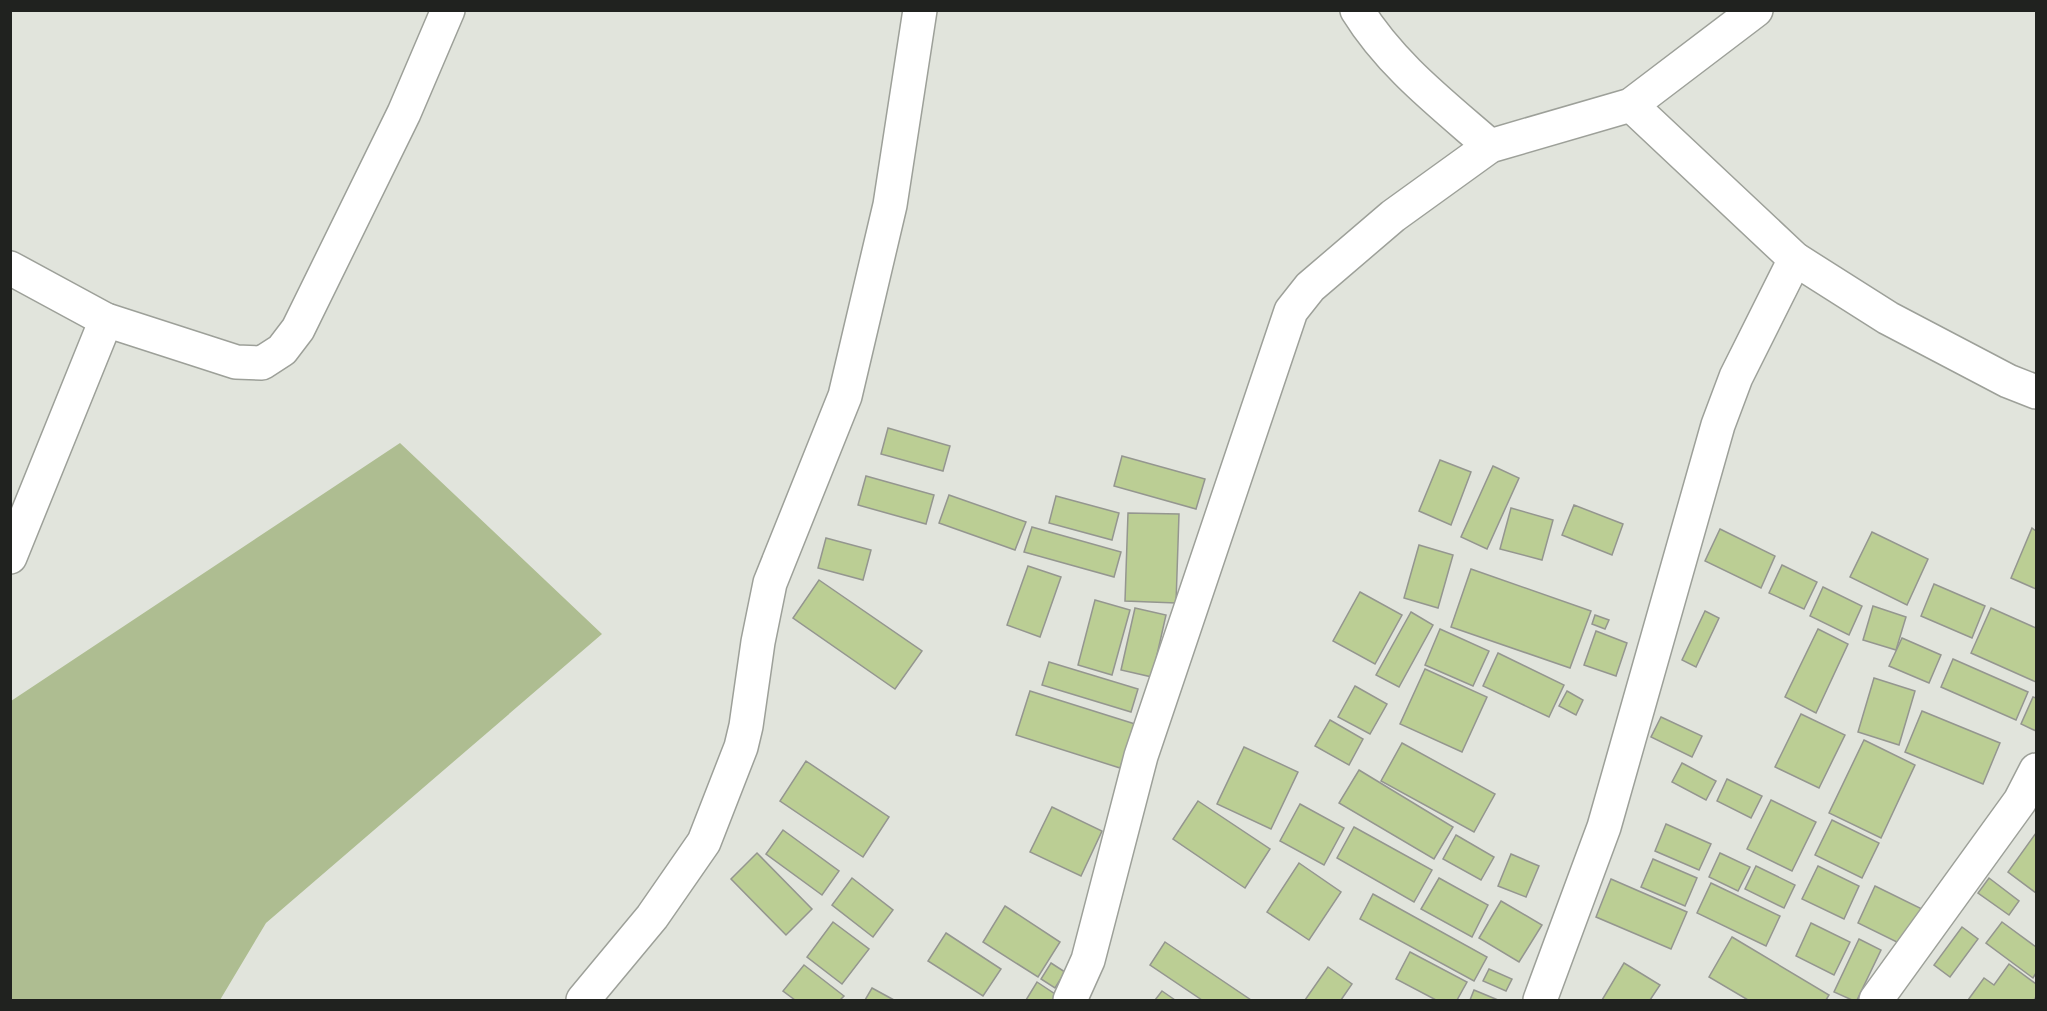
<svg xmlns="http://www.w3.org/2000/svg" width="2047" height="1011" font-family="'DM Sans',sans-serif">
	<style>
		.green { fill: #aebd91 }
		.building { fill: #bbce94; stroke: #94968f; stroke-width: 1.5 }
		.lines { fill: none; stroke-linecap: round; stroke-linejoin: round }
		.minor-casing { stroke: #9da099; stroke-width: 36 }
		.minor { stroke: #fff; stroke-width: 33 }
	</style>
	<rect width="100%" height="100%" fill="#e1e4dc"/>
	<polygon class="green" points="400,443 602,634 266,923 220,1000 11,1000 11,701"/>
	<g class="building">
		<polygon points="888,428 950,446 943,471 881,454"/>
		<polygon points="1122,456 1205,479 1196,509 1114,486"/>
		<polygon points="1440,460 1471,472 1451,525 1419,511"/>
		<polygon points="1493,466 1519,478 1487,549 1461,537"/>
		<polygon points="866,476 934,495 926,524 858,505"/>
		<polygon points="949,495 1026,522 1015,550 939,523"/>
		<polygon points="1056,496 1119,513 1112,540 1049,523"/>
		<polygon points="1574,505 1623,524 1612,555 1562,535"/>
		<polygon points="1511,508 1553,520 1542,560 1500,549"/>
		<polygon points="1128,513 1179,514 1176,603 1125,601"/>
		<polygon points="1032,527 1121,552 1114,577 1024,552"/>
		<polygon points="2032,528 2036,531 2036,589 2011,578"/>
		<polygon points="1720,529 1775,556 1761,588 1705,561"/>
		<polygon points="1872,532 1928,559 1907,605 1850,577"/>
		<polygon points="826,538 871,550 863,580 818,568"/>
		<polygon points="1419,545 1453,555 1438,608 1404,598"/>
		<polygon points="1782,565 1817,582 1804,609 1769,593"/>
		<polygon points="1028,566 1061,577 1040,637 1007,625"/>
		<polygon points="1471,569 1591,611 1570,668 1451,627"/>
		<polygon points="819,580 922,651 895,689 793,618"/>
		<polygon points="1934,584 1985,606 1972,638 1921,616"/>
		<polygon points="1823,587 1862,606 1849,635 1810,616"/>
		<polygon points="1360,592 1402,615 1375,664 1333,641"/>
		<polygon points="1095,600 1130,610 1112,675 1078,665"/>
		<polygon points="1873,606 1906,617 1896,650 1863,640"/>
		<polygon points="1135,608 1166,615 1152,677 1121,670"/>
		<polygon points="1991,608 2036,628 2036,682 1971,653"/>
		<polygon points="1705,611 1719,618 1696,667 1682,660"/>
		<polygon points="1411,612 1433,625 1399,687 1376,675"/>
		<polygon points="1595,615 1609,620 1605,629 1592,624"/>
		<polygon points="1440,629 1489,651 1473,686 1425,665"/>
		<polygon points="1818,629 1848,644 1816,713 1785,697"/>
		<polygon points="1596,631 1627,643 1616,676 1584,665"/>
		<polygon points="1902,638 1941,655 1929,683 1889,666"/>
		<polygon points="1498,653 1564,685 1549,717 1483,686"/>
		<polygon points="1953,659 2028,692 2016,720 1941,687"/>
		<polygon points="1049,662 1138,689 1131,712 1042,685"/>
		<polygon points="1425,669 1487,697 1462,752 1400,724"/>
		<polygon points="1874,678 1915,691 1899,745 1858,732"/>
		<polygon points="1355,686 1387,704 1370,734 1338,717"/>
		<polygon points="1030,691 1135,724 1120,768 1016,735"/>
		<polygon points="1567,691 1583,700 1576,715 1559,706"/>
		<polygon points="2033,697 2036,698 2036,731 2021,724"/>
		<polygon points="1922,711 2000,743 1983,784 1905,752"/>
		<polygon points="1801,714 1845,735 1819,788 1775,767"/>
		<polygon points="1661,717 1702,736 1692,757 1651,737"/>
		<polygon points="1330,720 1363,739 1349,765 1315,746"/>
		<polygon points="1864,740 1915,765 1881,838 1829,813"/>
		<polygon points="1402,743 1495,794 1474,832 1381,781"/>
		<polygon points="1244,747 1298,772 1271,829 1217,804"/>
		<polygon points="806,761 889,817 863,857 780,801"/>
		<polygon points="1682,763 1716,781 1706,800 1672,782"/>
		<polygon points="1359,770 1453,827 1434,859 1339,803"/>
		<polygon points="1727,779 1762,796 1751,818 1717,801"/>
		<polygon points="1771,800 1816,822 1792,871 1747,849"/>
		<polygon points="1198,801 1270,849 1245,888 1173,839"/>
		<polygon points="1300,804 1344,828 1324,865 1280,841"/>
		<polygon points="1052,807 1102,831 1081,876 1030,852"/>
		<polygon points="1832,820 1879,843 1862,878 1815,855"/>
		<polygon points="1666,824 1711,844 1699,870 1655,851"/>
		<polygon points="1354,827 1432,870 1414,902 1337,858"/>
		<polygon points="783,830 839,871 822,895 766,854"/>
		<polygon points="2036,833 2036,893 2008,872"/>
		<polygon points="1456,835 1494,857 1481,880 1443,859"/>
		<polygon points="757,853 812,909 786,935 731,879"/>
		<polygon points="1720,853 1750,867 1738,891 1709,877"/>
		<polygon points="1511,854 1539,866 1526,897 1498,886"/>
		<polygon points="1653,859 1697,878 1685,906 1641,887"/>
		<polygon points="1299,863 1341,892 1309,940 1267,912"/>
		<polygon points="1756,866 1795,885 1784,908 1745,889"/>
		<polygon points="1818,866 1859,886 1844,919 1802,899"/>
		<polygon points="852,878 893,910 873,937 832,905"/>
		<polygon points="1439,878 1488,905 1472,937 1421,909"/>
		<polygon points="1989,878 2019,901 2009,915 1978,893"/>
		<polygon points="1611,879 1687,912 1671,949 1596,917"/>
		<polygon points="1711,883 1780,916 1766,946 1697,913"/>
		<polygon points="1875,886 1924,910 1907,947 1858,923"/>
		<polygon points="1373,894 1487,957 1474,981 1360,919"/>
		<polygon points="1501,901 1542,925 1519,962 1479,938"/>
		<polygon points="1005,906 1060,942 1038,977 983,942"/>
		<polygon points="833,922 869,949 842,984 807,957"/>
		<polygon points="2002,922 2036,947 2036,973 2033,978 1986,943"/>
		<polygon points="1811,923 1850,942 1834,975 1796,956"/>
		<polygon points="1962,927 1978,939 1950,977 1934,965"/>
		<polygon points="946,933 1001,969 983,996 928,961"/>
		<polygon points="1732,937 1829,995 1826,1000 1748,1000 1709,977"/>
		<polygon points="1859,939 1881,950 1857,1000 1852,1000 1834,992"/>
		<polygon points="1165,942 1251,1000 1202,1000 1150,965"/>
		<polygon points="1410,952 1467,982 1457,1000 1436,1000 1396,979"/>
		<polygon points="1051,963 1065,972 1055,988 1041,979"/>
		<polygon points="1624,963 1660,985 1650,1000 1602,1000"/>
		<polygon points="2009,964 2036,984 2036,997 2034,1000 1968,1000 1984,978 1994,985"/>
		<polygon points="804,965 844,996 840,1000 795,1000 783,991"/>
		<polygon points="1328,967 1352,984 1341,1000 1305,1000"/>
		<polygon points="1489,969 1512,979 1506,991 1483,981"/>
		<polygon points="1037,982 1058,996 1055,1000 1026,1000"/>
		<polygon points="872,988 894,1000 865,1000"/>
		<polygon points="1474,990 1498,1000 1470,1000"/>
		<polygon points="1162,991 1175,1000 1155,1000"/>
	</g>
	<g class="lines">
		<defs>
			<g id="minor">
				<path d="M1357 10C1391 65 1442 104 1490 146"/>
				<polyline points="1631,105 1795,259 1888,318 2008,381 2036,392"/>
				<polyline points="10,268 106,320 236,362 262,363 282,350 298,329 404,113 448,10"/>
				<polyline points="10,557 106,320"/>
				<polyline points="583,1000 652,917 704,842 741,747 746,726 758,642 770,583 845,396 890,205 920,10"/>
				<polyline points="1070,1000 1088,960 1141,756 1291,311 1310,287 1393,216 1490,146 1631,105 1756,10"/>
				<polyline points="1540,1000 1604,827 1718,425 1736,377 1795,259"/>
				<polyline points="1876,1000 2020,801 2036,770"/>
			</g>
		</defs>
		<use href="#minor" class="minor-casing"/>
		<use href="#minor" class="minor"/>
	</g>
	<rect width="2047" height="1011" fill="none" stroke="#20221f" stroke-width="24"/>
</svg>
